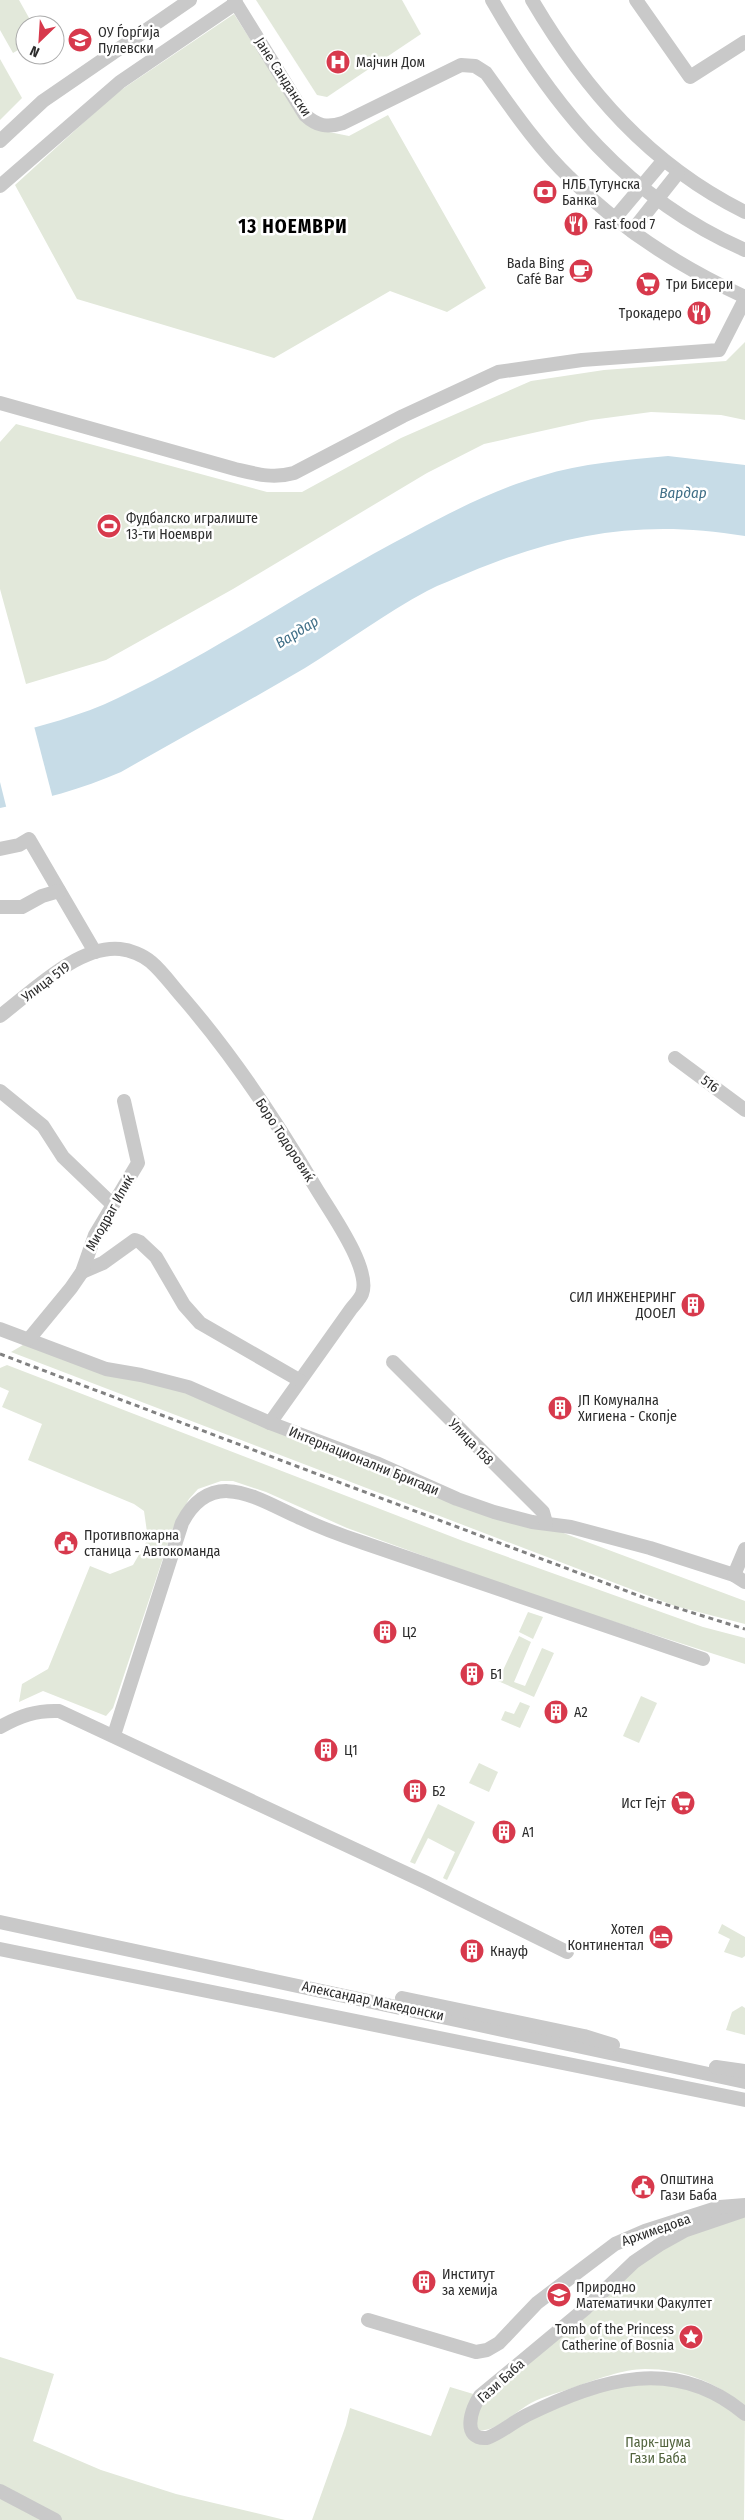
<svg xmlns="http://www.w3.org/2000/svg" width="745" height="2520" font-family="'Fira Sans Condensed',sans-serif">
	<style>
		.green { fill: #e2e8da }
		.water { fill: #c7dce7 }
		.pier { fill: #fff }
		.lines { fill: none; stroke-linecap: round; stroke-linejoin: round }
		.minor { stroke: #c9c9c9; stroke-width: 14 }
		.rail { stroke: #818181; stroke-width: 3; stroke-dasharray: 5 4; stroke-linecap: butt }
		.labels { text-anchor: middle; dominant-baseline: central; stroke-width: 5; stroke-linejoin: round; paint-order: stroke }
		.poi-label { font-size: 14px; fill: #2c2c2c; stroke: #fff; text-anchor: start }
		.street-label { font-size: 14px; fill: #2c2c2c; stroke: #fff }
		.park-label { font-size: 14px; fill: #51633d; stroke: #fff }
		.water-label { font-size: 15px; font-style: italic; fill: #406f87; stroke: #fff }
		.district-label { font-size: 19px; font-weight: bold; letter-spacing: 1px; fill: #000; stroke: #fff }
	</style>
	<rect width="100%" height="100%" fill="#fff"/>
	<g class="green">
		<polygon points="0,0 19,0 33,25 25,25 25,46 13,53 0,30"/>
		<polygon points="256,0 402,0 421,34 327,97 317,95"/>
		<polygon points="234,14 302,121 324,131 349,136 388,115 486,288 447,312 390,291 274,358 77,299 15,185 115,94"/>
		<polygon points="0,59 22,98 0,120"/>
		<polygon points="745,342 745,420 721,415 651,412 591,420 484,444 427,473 233,589 106,660 26,684 0,589 0,442 16,424 267,492 302,492 401,438 531,381 604,370 726,361"/>
		<polygon points="28,1342 173,1387 745,1601 745,1624 675,1606 11,1352"/>
		<polygon points="7,1365 463,1541 703,1627 745,1638 745,1664 531,1595 347,1528 266,1492 233,1481 221,1481 198,1489 189,1499 173,1528 113,1708 106,1716 43,1691 19,1702 22,1684 48,1669 90,1566 110,1574 133,1565 148,1539 144,1511 134,1504 28,1460 42,1424 2,1407 9,1391 0,1387 0,1368"/>
		<polygon points="528,1612 543,1617 533,1639 519,1632"/>
		<polygon points="519,1636 531,1642 514,1682 525,1686 542,1648 554,1653 534,1697 498,1681"/>
		<polygon points="641,1696 657,1703 639,1743 623,1736"/>
		<polygon points="520,1702 530,1706 520,1728 501,1720 505,1711 514,1714"/>
		<polygon points="479,1763 498,1772 489,1792 469,1783"/>
		<polygon points="438,1804 475,1822 447,1880 443,1878 455,1852 428,1838 415,1864 410,1862"/>
		<polygon points="722,1924 745,1937 745,1956 742,1958 724,1952 730,1939 718,1933"/>
		<polygon points="742,2006 745,2008 745,2035 726,2030 732,2012"/>
		<path d="M745 2214V2409C720 2382 682 2369 645 2369 624 2369 594 2380 575 2387 561 2392 544 2396 531 2403 516 2411 496 2433 478 2430L475 2418 481 2400 644 2260 671 2242Z"/>
		<polygon points="0,2357 54,2374 33,2441 101,2470 176,2494 285,2520 0,2520"/>
		<polygon points="627,2379 683,2382 745,2417 744,2520 312,2520 346,2425 350,2408 431,2436 450,2387 480,2396 470,2429 498,2433"/>
	</g>
	<path class="water" d="M668 456 745 465V536C643 519 563 533 468 573 455 579 440 584 427 591 386 613 345 643 305 668 244 704 182 737 121 772 82 789 41 800 0 808V737C40 726 81 716 118 698 220 649 314 584 414 532 455 510 496 489 541 476 582 463 626 460 668 456Z"/>
	<polygon class="pier" points="34,726 53,799 7,810 0,782 0,734"/>
	<g class="lines">
		<g class="minor">
			<path d="M234 0 305 115C317 126 327 128 343 123L461 65 475 66 486 73C512 109 537 146 569 177 619 228 680 267 745 297"/>
			<path d="M492 0C554 108 628 199 745 250"/>
			<path d="M532 0C585 90 650 165 745 212"/>
			<polyline points="636,0 690,77 745,42"/>
			<polyline points="0,141 43,101 190,0"/>
			<polyline points="0,186 120,82 236,3"/>
			<polyline points="615,218 663,161"/>
			<polyline points="632,231 678,173"/>
			<path d="M0 403 235 469C256 474 273 479 294 473L403 416 498 372 582 360 719 350 745 299"/>
			<polyline points="0,849 19,845 29,839 95,952"/>
			<polyline points="0,907 22,907 42,896 59,891"/>
			<path d="M0 1016C32 992 78 945 120 949 130 950 143 955 151 962 163 972 173 987 184 999 234 1057 277 1122 316 1188 329 1210 372 1269 362 1294 360 1299 355 1304 351 1309L270 1423"/>
			<polyline points="675,1058 745,1110"/>
			<polyline points="0,1091 43,1126 63,1157 112,1204"/>
			<polyline points="82,1272 103,1263 135,1240 140,1242 156,1257 184,1305 200,1323 299,1380"/>
			<polyline points="0,1329 106,1369 141,1375 188,1387 270,1423 376,1463 457,1499 494,1512 532,1522 571,1527 650,1548 734,1575 745,1582"/>
			<polyline points="29,1339 71,1288 82,1272 95,1235 138,1163 124,1101"/>
			<polyline points="393,1362 543,1512 546,1523"/>
			<polyline points="734,1575 745,1549"/>
			<path d="M0 1727C20 1716 36 1710 59 1711L425 1882 567 1952"/>
			<path d="M114 1735 182 1523C212 1466 257 1499 300 1518 321 1528 343 1536 364 1543L703 1659"/>
			<polyline points="0,1922 745,2082"/>
			<polyline points="0,1949 745,2100"/>
			<polyline points="402,1998 584,2036 613,2045"/>
			<polyline points="716,2067 745,2071"/>
			<path d="M745 2210 686 2230 659 2245 634 2262 586 2308 480 2396C471 2409 461 2440 487 2438 501 2433 513 2422 527 2415 601 2379 675 2355 745 2414"/>
			<polyline points="368,2320 476,2352 487,2350 499,2343 537,2303 615,2244 645,2231 720,2207 745,2205"/>
			<polyline points="0,2491 55,2520"/>
		</g>
		<polyline class="rail" points="0,1354 645,1598 745,1629"/>
	</g>
	<defs>
		<symbol id="school-disc" viewBox="-11 -11 22 22"><circle r="9.5" fill="#d7394c" stroke="#fff"/><path d="M0-5L7-2L0 1L-7-2ZM-4 1L0 2.5L4 1V4Q0 6-4 4Z" fill="#fff"/></symbol>
		<symbol id="hospital-disc" viewBox="-11 -11 22 22"><circle r="9.5" fill="#d7394c" stroke="#fff"/><path d="M-5-5h3v3.5h4V-5h3V5h-3V1.5h-4V5h-3Z" fill="#fff"/></symbol>
		<symbol id="bank-disc" viewBox="-11 -11 22 22"><circle r="9.5" fill="#d7394c" stroke="#fff"/><path d="M-6-4H6V4H-6ZM0-2.3a2.3 2.3 0 1 0 0 4.6a2.3 2.3 0 1 0 0-4.6Z" fill="#fff"/></symbol>
		<symbol id="restaurant-disc" viewBox="-11 -11 22 22"><circle r="9.5" fill="#d7394c" stroke="#fff"/><path d="M-5-6h1v4h1v-4h1v4h1v-4h1v5L-1.5 .5V6h-2V.5L-5-1ZM5-6V6H3V1.5H1.5Q1.5-4 5-6Z" fill="#fff"/></symbol>
		<symbol id="cafe-disc" viewBox="-11 -11 22 22"><circle r="9.5" fill="#d7394c" stroke="#fff"/><path d="M-5.5-4.5H6V0H3Q3 3.5 0 3.5H-2.5Q-5.5 3.5-5.5 0ZM3-3.2v2h1.7v-2ZM-6 4.5H4V6H-6Z" fill="#fff"/></symbol>
		<symbol id="supermarket-disc" viewBox="-11 -11 22 22"><circle r="9.5" fill="#d7394c" stroke="#fff"/><path d="M-6-5.5h2.5l.6 2H6L4.5 2H-2.5L-4.4-4H-6ZM-1.5 3.2a1.3 1.3 0 1 0 .1 0ZM3 3.2a1.3 1.3 0 1 0 .1 0Z" fill="#fff"/></symbol>
		<symbol id="stadium-disc" viewBox="-11 -11 22 22"><circle r="9.5" fill="#d7394c" stroke="#fff"/><path d="M0-5a6.5 5 0 1 0 0 10a6.5 5 0 1 0 0-10ZM-3.5-1.8h7v3.6h-7Z" fill="#fff"/></symbol>
		<symbol id="building-disc" viewBox="-11 -11 22 22"><circle r="9.5" fill="#d7394c" stroke="#fff"/><path d="M-4-6H4V6H1V3H-1V6H-4ZM-2.5-4.3h1.7v1.8h-1.7ZM.8-4.3h1.7v1.8H.8ZM-2.5-1h1.7V.8h-1.7ZM.8-1h1.7V.8H.8Z" fill="#fff"/></symbol>
		<symbol id="civic-disc" viewBox="-11 -11 22 22"><circle r="9.5" fill="#d7394c" stroke="#fff"/><path d="M-.6-6.5H3V-4.5H.6V-3L4-1V1h2V6H-6V1h2V-1L-.6-3ZM-1.2 2.5V6h2.4V2.5Z" fill="#fff"/></symbol>
		<symbol id="hotel-disc" viewBox="-11 -11 22 22"><circle r="9.5" fill="#d7394c" stroke="#fff"/><path d="M-6-4.5h1.5V1H6V5H4.5V3h-9V5H-6ZM-4 0a1.8 1.8 0 1 1 3.6 0ZM.5 0V-2.5h3Q6-2.5 6 0Z" fill="#fff"/></symbol>
		<symbol id="university-disc" viewBox="-11 -11 22 22"><circle r="9.5" fill="#d7394c" stroke="#fff"/><path d="M0-5L7-2L0 1L-7-2ZM-4 1L0 2.5L4 1V4Q0 6-4 4Z" fill="#fff"/></symbol>
		<symbol id="sight-disc" viewBox="-11 -11 22 22"><circle r="9.5" fill="#d7394c" stroke="#fff"/><path d="M0-6L1.8-2.2L6-1.7L2.9 1.2L3.7 5.4L0 3.3L-3.7 5.4L-2.9 1.2L-6-1.7L-1.8-2.2Z" fill="#fff"/></symbol>
	</defs>
	<g fill-rule="evenodd">
		<use href="#school-disc" x="66" y="26" width="28" height="28"/>
		<use href="#hospital-disc" x="324" y="48" width="28" height="28"/>
		<use href="#bank-disc" x="531" y="178" width="28" height="28"/>
		<use href="#restaurant-disc" x="562" y="210" width="28" height="28"/>
		<use href="#cafe-disc" x="567" y="257" width="28" height="28"/>
		<use href="#supermarket-disc" x="634" y="270" width="28" height="28"/>
		<use href="#restaurant-disc" x="685" y="299" width="28" height="28"/>
		<use href="#stadium-disc" x="95" y="512" width="28" height="28"/>
		<use href="#building-disc" x="679" y="1291" width="28" height="28"/>
		<use href="#building-disc" x="546" y="1394" width="28" height="28"/>
		<use href="#civic-disc" x="52" y="1529" width="28" height="28"/>
		<use href="#building-disc" x="371" y="1618" width="28" height="28"/>
		<use href="#building-disc" x="458" y="1660" width="28" height="28"/>
		<use href="#building-disc" x="542" y="1698" width="28" height="28"/>
		<use href="#building-disc" x="312" y="1736" width="28" height="28"/>
		<use href="#building-disc" x="401" y="1777" width="28" height="28"/>
		<use href="#supermarket-disc" x="669" y="1789" width="28" height="28"/>
		<use href="#building-disc" x="490" y="1818" width="28" height="28"/>
		<use href="#hotel-disc" x="647" y="1923" width="28" height="28"/>
		<use href="#building-disc" x="458" y="1937" width="28" height="28"/>
		<use href="#civic-disc" x="629" y="2173" width="28" height="28"/>
		<use href="#building-disc" x="410" y="2268" width="28" height="28"/>
		<use href="#university-disc" x="545" y="2281" width="28" height="28"/>
		<use href="#sight-disc" x="677" y="2323" width="28" height="28"/>
	</g>
	<g class="labels">
		<g class="poi-label">
			<text x="98" y="32">ОУ Ѓорѓија<tspan x="98" dy="16">Пулевски</tspan></text>
			<text x="356" y="62">Мајчин Дом</text>
			<text x="562" y="184">НЛБ Тутунска<tspan x="562" dy="16">Банка</tspan></text>
			<text x="594" y="224">Fast food 7</text>
			<text x="564" y="263" text-anchor="end">Bada Bing<tspan x="564" dy="16">Café Bar</tspan></text>
			<text x="666" y="284">Три Бисери</text>
			<text x="682" y="313" text-anchor="end">Трокадеро</text>
			<text x="126" y="518">Фудбалско игралиште<tspan x="126" dy="16">13-ти Ноември</tspan></text>
			<text x="676" y="1297" text-anchor="end">СИЛ ИНЖЕНЕРИНГ<tspan x="676" dy="16">ДООЕЛ</tspan></text>
			<text x="578" y="1400">ЈП Комунална<tspan x="578" dy="16">Хигиена - Скопје</tspan></text>
			<text x="84" y="1535">Противпожарна<tspan x="84" dy="16">станица - Автокоманда</tspan></text>
			<text x="402" y="1632">Ц2</text>
			<text x="490" y="1674">Б1</text>
			<text x="574" y="1712">А2</text>
			<text x="344" y="1750">Ц1</text>
			<text x="432" y="1791">Б2</text>
			<text x="666" y="1803" text-anchor="end">Ист Гејт</text>
			<text x="522" y="1832">А1</text>
			<text x="644" y="1929" text-anchor="end">Хотел<tspan x="644" dy="16">Континентал</tspan></text>
			<text x="490" y="1951">Кнауф</text>
			<text x="660" y="2179">Општина<tspan x="660" dy="16">Гази Баба</tspan></text>
			<text x="442" y="2274">Институт<tspan x="442" dy="16">за хемија</tspan></text>
			<text x="576" y="2287">Природно<tspan x="576" dy="16">Математички Факултет</tspan></text>
			<text x="674" y="2329" text-anchor="end">Tomb of the Princess<tspan x="674" dy="16">Catherine of Bosnia</tspan></text>
		</g>
		<g class="street-label">
			<text transform="translate(283 77) rotate(57)">Јане Сандански</text>
			<text transform="translate(46 982) rotate(-37)">Улица 519</text>
			<text transform="translate(710 1084) rotate(36)">516</text>
			<text transform="translate(285 1140) rotate(57)">Боро Тодоровиќ</text>
			<text transform="translate(110 1213) rotate(-61)">Миодраг Илиќ</text>
			<text transform="translate(471 1442) rotate(46)">Улица 158</text>
			<text transform="translate(364 1461) rotate(22)">Интернационални Бригади</text>
			<text transform="translate(373 2001) rotate(12)">Александар Македонски</text>
			<text transform="translate(656 2230) rotate(-19)">Архимедова</text>
			<text transform="translate(501 2381) rotate(-42)">Гази Баба</text>
		</g>
		<g class="park-label">
			<text x="658" y="2442">Парк-шума<tspan x="658" dy="16">Гази Баба</tspan></text>
		</g>
		<g class="water-label">
			<text x="683" y="493">Вардар</text>
			<text transform="translate(297 632) rotate(-32)">Вардар</text>
		</g>
		<g class="district-label">
			<text x="293" y="226">13 НОЕМВРИ</text>
		</g>
	</g>
	<g transform="translate(40 40) rotate(205)"><circle r="24" fill="#ffffff" stroke="#ababab"/>
	<path d="M0-4L9 19L0 12L-9 19Z" fill="#d7394c"/>
	<text y="-8" font-size="14" font-weight="bold" text-anchor="middle" fill="#2c2c2c">N</text>
	</g>
</svg>
